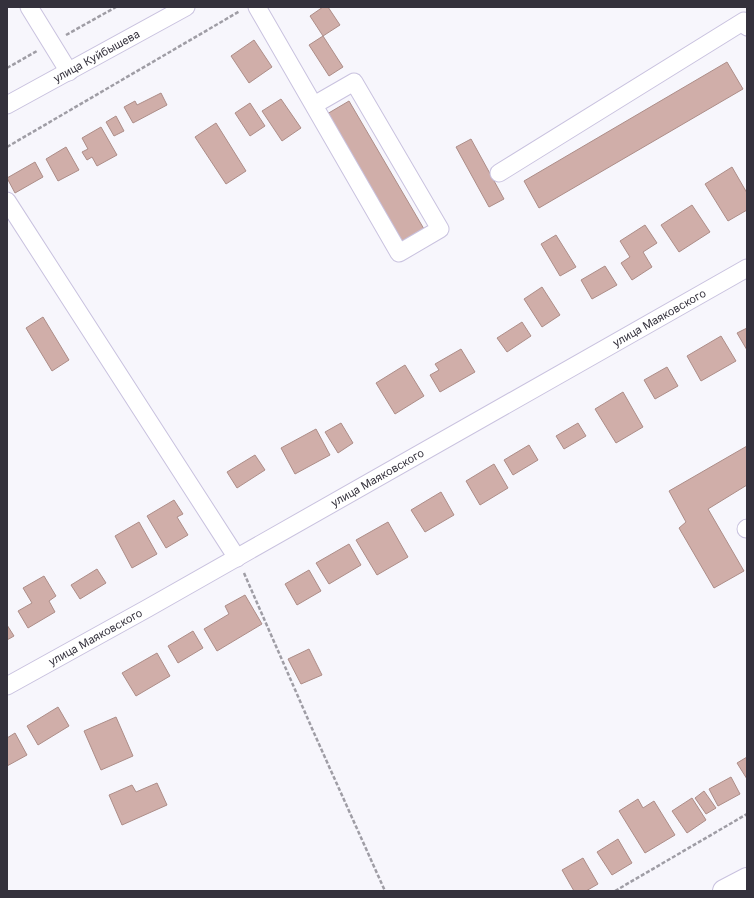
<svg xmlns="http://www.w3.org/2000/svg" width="754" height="898" font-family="Inter,sans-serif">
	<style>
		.building { fill: #d0aea9; stroke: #ad8d88 }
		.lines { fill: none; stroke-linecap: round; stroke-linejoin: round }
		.minor-casing { stroke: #c9c2df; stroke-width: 19 }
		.major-casing { stroke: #c9c2df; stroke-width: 24 }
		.path { stroke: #9f9da5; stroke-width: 2.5; stroke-dasharray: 4 2; stroke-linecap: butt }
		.minor { stroke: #fff; stroke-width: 17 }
		.major { stroke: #fff; stroke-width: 22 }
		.labels { text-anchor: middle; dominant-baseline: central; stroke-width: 4; stroke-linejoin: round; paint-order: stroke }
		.street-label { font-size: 11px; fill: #34313c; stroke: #fff }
	</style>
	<rect width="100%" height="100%" fill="#f7f6fc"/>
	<g class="building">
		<polygon points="323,7 328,7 340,25 323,36 310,16"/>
		<polygon points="323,36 343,67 329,76 309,45"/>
		<polygon points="254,40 272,67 249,83 231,56"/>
		<polygon points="727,62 743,89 539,208 524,181"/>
		<polygon points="161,93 167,105 133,123 124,107 135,101 137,105"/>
		<polygon points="281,99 301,128 282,141 262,111"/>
		<polygon points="349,101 424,229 402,241 327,114"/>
		<polygon points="250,103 265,126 250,136 235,113"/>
		<polygon points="116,116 124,131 114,136 106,122"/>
		<polygon points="216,123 246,171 226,184 195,137"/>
		<polygon points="101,127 117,155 97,166 92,157 87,160 82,152 88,149 82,138"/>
		<polygon points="471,139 504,199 489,207 456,147"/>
		<polygon points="66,147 79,170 58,181 46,159"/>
		<polygon points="35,162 43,177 15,193 7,178"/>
		<polygon points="732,167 747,193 747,210 728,221 705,184"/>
		<polygon points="692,205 710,232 679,252 661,225"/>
		<polygon points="645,225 657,243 643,252 652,267 632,280 621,263 630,257 620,241"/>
		<polygon points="556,235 576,267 560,276 541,244"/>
		<polygon points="605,266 617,285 592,299 581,280"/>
		<polygon points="542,287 560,315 542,327 524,299"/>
		<polygon points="43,317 69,360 52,371 26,328"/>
		<polygon points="522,322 531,336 507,352 497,338"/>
		<polygon points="747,328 747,350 737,333"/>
		<polygon points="721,336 736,361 701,381 687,356"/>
		<polygon points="461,349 475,372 440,392 430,375 439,370 435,364"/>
		<polygon points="405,365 424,396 395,414 376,383"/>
		<polygon points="667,367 678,386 655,399 644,380"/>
		<polygon points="623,392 643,427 616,443 595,409"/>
		<polygon points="341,423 353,443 338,453 325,432"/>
		<polygon points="578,423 586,436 564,449 556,436"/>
		<polygon points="316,429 330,455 295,474 281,448"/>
		<polygon points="529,445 538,460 513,475 504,460"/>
		<polygon points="747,446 747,485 708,509 744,571 714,588 679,528 686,522 669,491"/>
		<polygon points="255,455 265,470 237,488 227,472"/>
		<polygon points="494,464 508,488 480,505 466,481"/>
		<polygon points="441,492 454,515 425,532 411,510"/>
		<polygon points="174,500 183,514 177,517 188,535 166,548 147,516"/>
		<polygon points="139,522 157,554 132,568 115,536"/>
		<polygon points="388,522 408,557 377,575 356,540"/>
		<polygon points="349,544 361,565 329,584 316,563"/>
		<polygon points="97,569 106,583 80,599 71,585"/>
		<polygon points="309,570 321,591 297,605 285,584"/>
		<polygon points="44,576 56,596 49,601 55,612 28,628 18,611 32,603 23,588"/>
		<polygon points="245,595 262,624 217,651 204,629 229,614 225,606"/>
		<polygon points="7,625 14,636 7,640"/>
		<polygon points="193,631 203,648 178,663 168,646"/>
		<polygon points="309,649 322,675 301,684 288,659"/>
		<polygon points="157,653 170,676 136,696 122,673"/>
		<polygon points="58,707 69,726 38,745 27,726"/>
		<polygon points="116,717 133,756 101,770 84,731"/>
		<polygon points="15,733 27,755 7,766 7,738"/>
		<polygon points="747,757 747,779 737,763"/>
		<polygon points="731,777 740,794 718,806 709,789"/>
		<polygon points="157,783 167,805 122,825 109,795 132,785 136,792"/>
		<polygon points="704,791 716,808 706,814 695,798"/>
		<polygon points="692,798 706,820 687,833 672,811"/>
		<polygon points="638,799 643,808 654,801 675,835 645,853 619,811"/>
		<polygon points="618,839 632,863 612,875 597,852"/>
		<polygon points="583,858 598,884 586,891 574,891 562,870"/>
	</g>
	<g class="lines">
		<defs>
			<g id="minor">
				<polyline points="29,7 69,72"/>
				<polyline points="257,7 399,253 440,229 354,82 314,105"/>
				<path id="s1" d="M7 105 186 7"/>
				<polyline points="499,173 744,21 747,27"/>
				<polyline points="7,201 237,558"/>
				<polyline points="746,529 747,528"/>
				<path id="s2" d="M7 686 148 608 747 268"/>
			</g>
			<polyline id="major" points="724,891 747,879"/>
		</defs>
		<use href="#minor" class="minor-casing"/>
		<use href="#major" class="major-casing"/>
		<g class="path">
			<polyline points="66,35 116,7"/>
			<polyline points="7,68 37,51"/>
			<polyline points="7,147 240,11"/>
			<polyline points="244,573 314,733 385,891"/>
			<polyline points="615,891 747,814"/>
		</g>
		<use href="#minor" class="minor"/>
		<use href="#major" class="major"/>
	</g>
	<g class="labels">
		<g class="street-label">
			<text stroke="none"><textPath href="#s1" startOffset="102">улица Куйбышева</textPath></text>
			<text stroke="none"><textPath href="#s2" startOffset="749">улица Маяковского</textPath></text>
			<text stroke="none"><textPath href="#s2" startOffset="425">улица Маяковского</textPath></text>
			<text stroke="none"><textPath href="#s2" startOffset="101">улица Маяковского</textPath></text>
		</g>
	</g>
	<rect width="754" height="898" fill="none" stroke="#34313c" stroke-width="16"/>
</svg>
